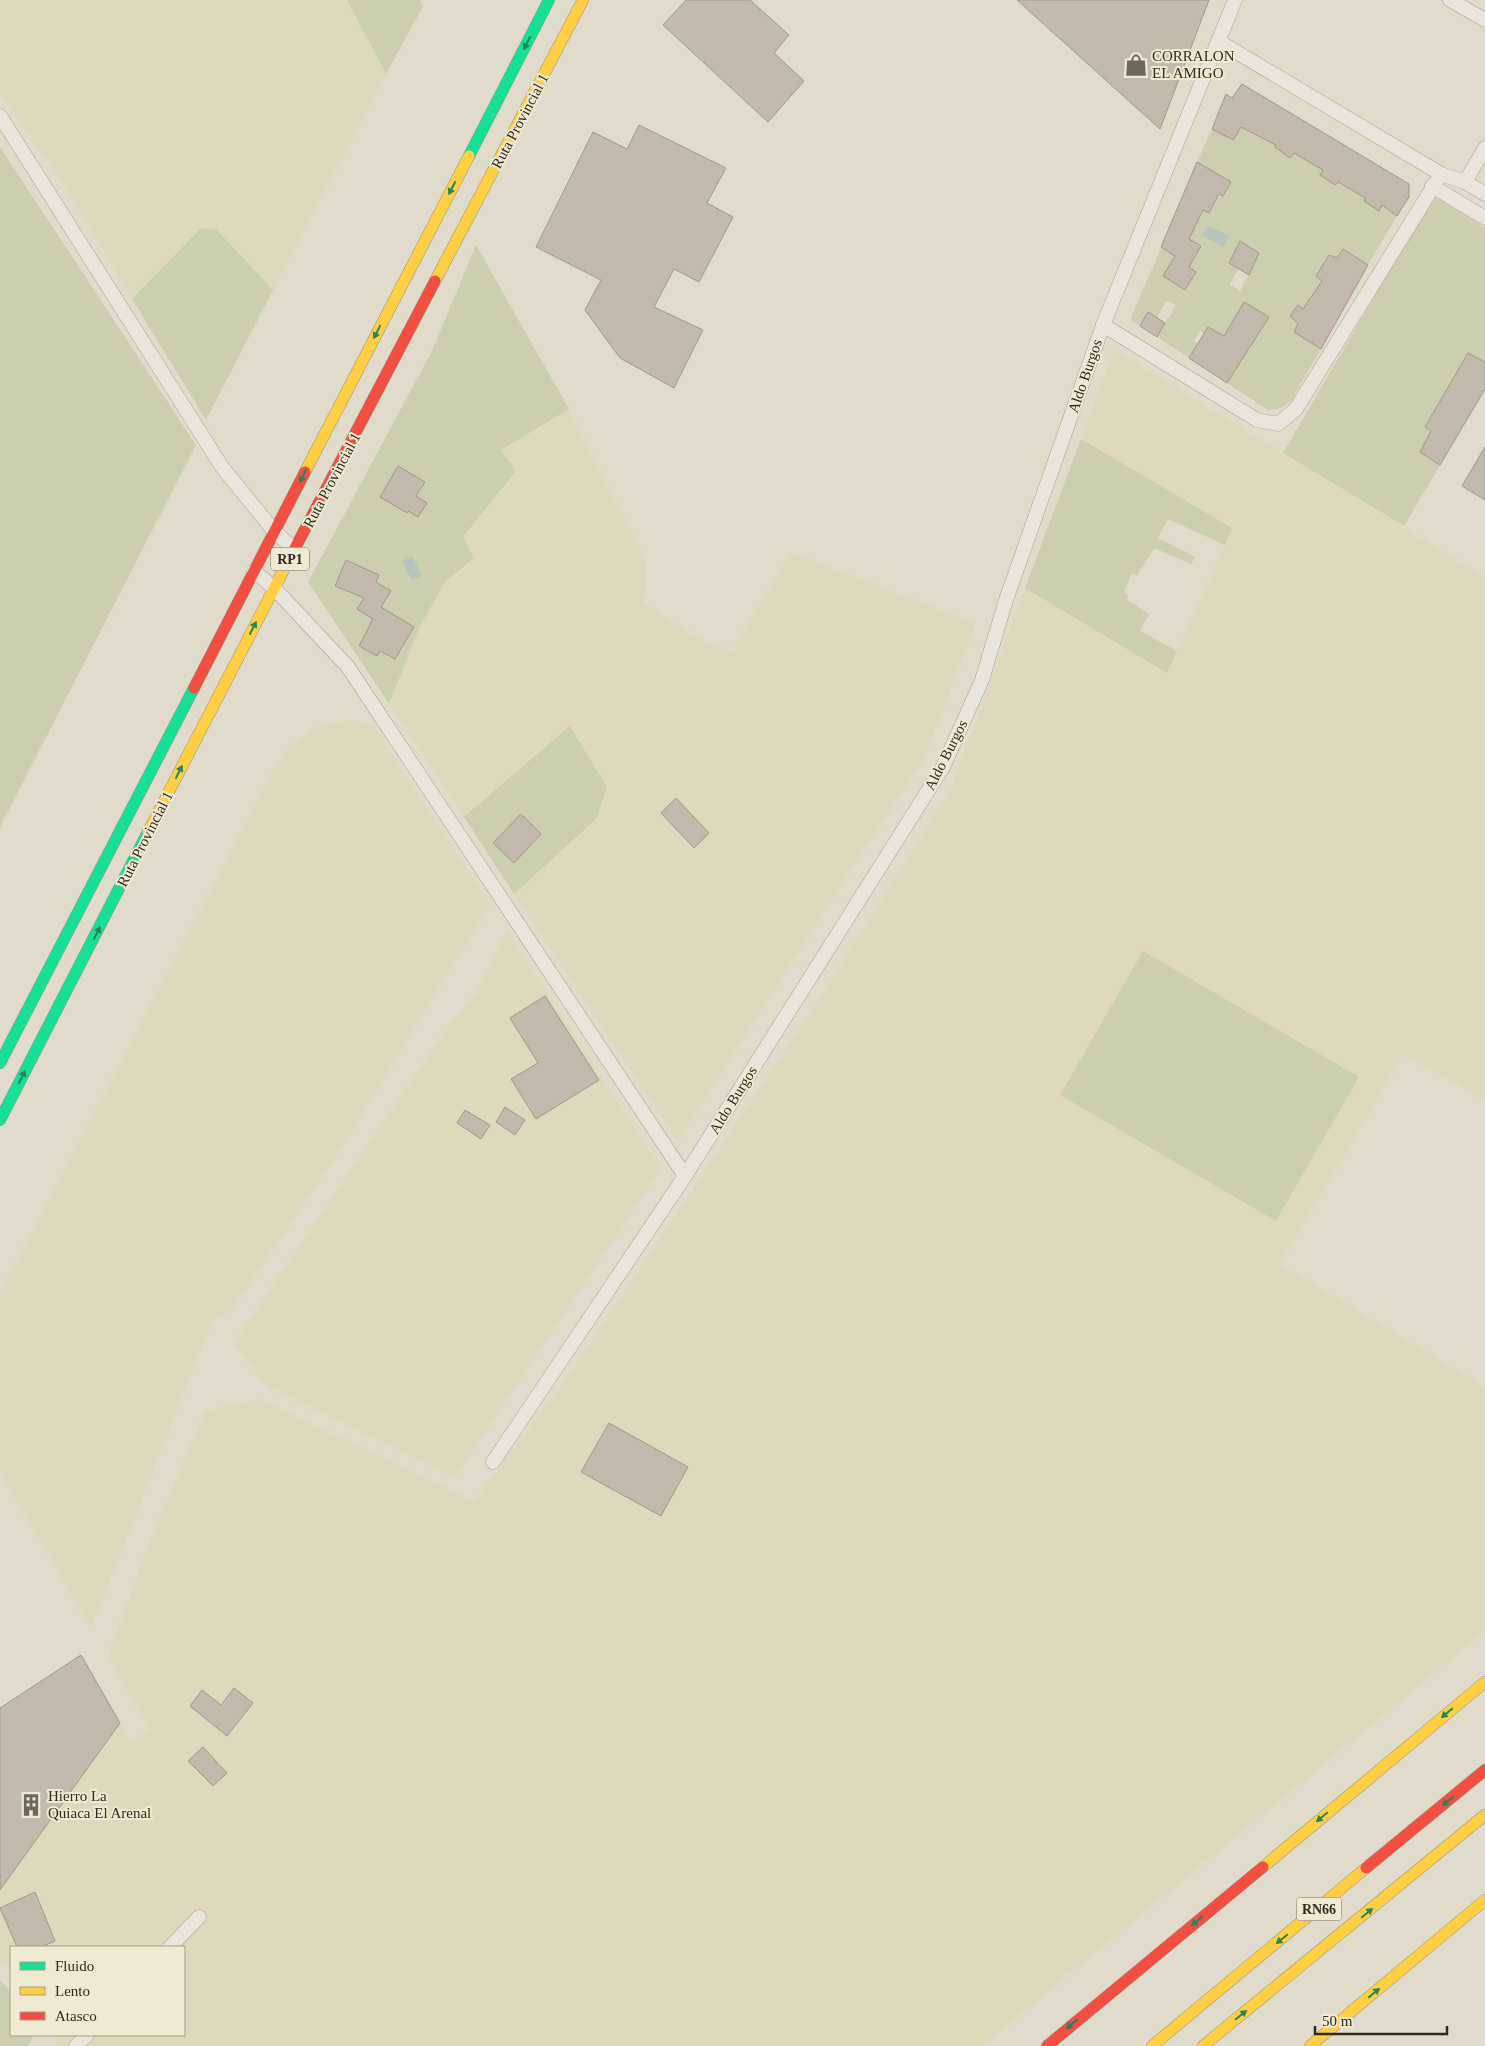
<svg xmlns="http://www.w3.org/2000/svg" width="1485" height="2046" font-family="'Times New Roman',serif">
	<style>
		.farmland { fill: #ded9bd }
		.green { fill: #ccceb0; fill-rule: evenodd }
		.water { fill: #b7c5bc }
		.building { fill: #c3baad; stroke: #9f978b }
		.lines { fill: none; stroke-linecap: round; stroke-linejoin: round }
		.street-casing { stroke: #a5a095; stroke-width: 15 }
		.fast-casing { stroke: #948f84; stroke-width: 12 }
		.slow-casing { stroke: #948f84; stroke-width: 12 }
		.jam-casing { stroke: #948f84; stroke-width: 12 }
		.street { stroke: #e8e5dc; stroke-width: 14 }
		.fast { stroke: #16e098; stroke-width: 11 }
		.slow { stroke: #ffcf43; stroke-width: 11 }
		.jam { stroke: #f24e42; stroke-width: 11 }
		.oneway { fill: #24845b }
		.labels { text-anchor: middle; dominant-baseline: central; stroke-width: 4; stroke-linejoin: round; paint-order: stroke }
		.shield { fill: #f0ead2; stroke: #6a6354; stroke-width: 1 }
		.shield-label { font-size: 14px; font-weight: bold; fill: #31291e }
		.poi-label { font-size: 15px; fill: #31291e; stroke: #f0ead2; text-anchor: start }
		.street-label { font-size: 15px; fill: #31291e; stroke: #f0ead2 }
	</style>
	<rect width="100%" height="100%" fill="#e0dbcb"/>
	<g class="farmland">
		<polygon points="0,0 347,0 386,74 273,290 217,230 201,228 132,299 63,184 0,94"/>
		<polygon points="1114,349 1485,577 1485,1100 1404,1054 1280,1264 1485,1387 1485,1631 982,2046 56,2046 57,2035 184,2035 184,1947 11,1947 11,1966 8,1963 0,1963 0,1890 120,1723 131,1743 150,1729 108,1657 144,1555 205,1411 260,1399 474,1501 576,1365 824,992 950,791 1025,588 1167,673 1232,529 1081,439"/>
		<polygon points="569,409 647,563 644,603 702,640 732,652 791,552 976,624 922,763 855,863 678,1141 514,894 596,819 607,787 571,727 464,817 389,704 419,628 445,582 474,558 463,538 516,471 501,450"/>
		<polygon points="350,720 373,724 490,904 342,1147 232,1310 212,1322 91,1628 0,1472 0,1293 272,773 289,746 317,727"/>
		<polygon points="507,930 661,1169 455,1477 268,1387 234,1343 443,1034 475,995"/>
	</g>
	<g class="green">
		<polygon points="347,0 420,0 423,6 386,74"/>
		<path d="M1241 127 1262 138 1265 133 1279 142 1275 147 1290 157 1294 153 1308 162 1309 160 1323 169 1320 175C1343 182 1362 193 1379 210L1382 205 1397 216 1368 265 1343 250 1337 258 1329 255 1316 276 1326 283 1323 305 1311 297 1303 309 1297 305 1291 316 1298 324 1294 332 1321 349 1291 401C1284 407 1278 410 1268 410L1227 383 1251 346 1227 331 1224 336 1209 327 1204 334 1200 331 1194 341 1198 344 1189 358 1157 337 1176 305 1166 300 1157 318 1148 312 1140 326 1130 320 1179 206 1199 218 1203 210 1209 213 1220 195 1223 196 1231 183 1197 162 1212 129 1233 139ZM1240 241 1259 253 1240 291 1230 284 1238 269 1229 263ZM1174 258 1196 271 1185 290ZM1244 302 1269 317 1238 313Z"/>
		<polygon points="0,147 196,445 0,827"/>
		<polygon points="1433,196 1485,228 1485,362 1468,354 1425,427 1431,431 1420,452 1440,465 1404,526 1283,453"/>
		<polygon points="201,228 217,230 273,290 206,420 132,299"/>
		<polygon points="476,245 569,409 501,450 516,471 463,537 474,558 445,582 419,628 389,704 308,582 432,351"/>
		<polygon points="1081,439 1232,528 1225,545 1168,519 1158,538 1195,557 1191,564 1154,548 1137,576 1132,573 1124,592 1128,595 1127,600 1149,614 1140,631 1177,651 1167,673 1025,588"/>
		<polygon points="570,726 607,787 596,819 514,894 464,817"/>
		<polygon points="1143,951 1359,1077 1276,1221 1060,1095"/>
		<polygon points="0,1980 11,1992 11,2035 31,2035 32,2040 27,2046 0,2046"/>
	</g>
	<g class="water">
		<polygon points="1207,225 1229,236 1223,247 1202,235"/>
		<polygon points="412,556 422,576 412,580 402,561"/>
	</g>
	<g class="building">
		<polygon points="686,0 750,0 789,35 774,53 804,81 768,122 663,25"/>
		<polygon points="1017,0 1209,0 1160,129"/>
		<polygon points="1242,84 1409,184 1409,197 1397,216 1382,205 1379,211 1364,201 1365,198 1352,190 1338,182 1335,185 1320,175 1323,170 1294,153 1290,158 1275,147 1276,145 1241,127 1233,140 1212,129 1226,94 1232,98"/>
		<polygon points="639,125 726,168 707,203 733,217 699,282 674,269 654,307 703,330 674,388 620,358 585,310 601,280 536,247 593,132 627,149"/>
		<polygon points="1197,162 1231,182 1223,196 1219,194 1209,213 1203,210 1189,239 1201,246 1189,267 1196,272 1185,290 1163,276 1175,256 1161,247"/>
		<polygon points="1240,241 1259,253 1249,275 1229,263"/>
		<polygon points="1343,249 1368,265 1321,349 1294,332 1298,324 1290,316 1298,305 1303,309 1322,281 1316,276 1329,255 1337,258"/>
		<polygon points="1244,302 1269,317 1227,383 1189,358 1208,327 1224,336"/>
		<polygon points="1148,312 1165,323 1157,337 1140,326"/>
		<polygon points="1468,353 1485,362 1485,389 1440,465 1420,452 1431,431 1425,427"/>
		<polygon points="1485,447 1485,500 1462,486"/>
		<polygon points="398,466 425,482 416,496 427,503 418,517 408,511 407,513 380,497"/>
		<polygon points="346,560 379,575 376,582 391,591 381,607 414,627 395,659 380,651 377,656 359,646 373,619 357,609 364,598 335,586"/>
		<polygon points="676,798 709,833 694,848 661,813"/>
		<polygon points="521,814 541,834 514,863 493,843"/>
		<polygon points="545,996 599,1080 536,1119 511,1079 538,1063 510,1018"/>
		<polygon points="505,1107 525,1120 515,1135 496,1122"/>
		<polygon points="465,1110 490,1125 481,1139 457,1123"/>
		<polygon points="609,1423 688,1467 661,1516 581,1472"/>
		<polygon points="81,1655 120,1723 0,1890 0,1708"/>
		<polygon points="234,1688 253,1703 227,1736 190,1706 202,1690 221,1705"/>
		<polygon points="203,1747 227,1773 213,1786 188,1761"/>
		<polygon points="35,1892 55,1941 41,1947 17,1947 0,1908"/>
	</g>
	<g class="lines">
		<defs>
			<g id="street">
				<polyline points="1450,0 1485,20"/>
				<polyline points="1218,41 1441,174 1465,182 1485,194"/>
				<polyline points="0,116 222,467 274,531 295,550"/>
				<polyline points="1465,182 1485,148"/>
				<polyline points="1432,186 1485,218"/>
				<polyline points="1103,325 1257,420 1278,424 1296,409 1441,174"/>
				<polyline points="254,571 274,588 348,667 685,1176"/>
				<polyline points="493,1462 685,1176 943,767 982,680 1006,600 1103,325 1235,0"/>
				<polyline points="170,1947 199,1917"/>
				<polyline points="76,2046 87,2035"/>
			</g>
			<g id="fast">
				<polyline points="469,156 549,0"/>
				<polyline points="0,1063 194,688"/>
				<polyline points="0,1120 148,832"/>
			</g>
			<g id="slow">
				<polyline points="435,281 583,0"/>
				<polyline points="305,472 469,156"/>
				<polyline points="148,832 293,552"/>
				<polyline points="1263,1867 1485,1682"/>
				<polyline points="1152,2046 1366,1868"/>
				<polyline points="1203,2046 1485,1815"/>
				<polyline points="1310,2046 1485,1900"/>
			</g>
			<g id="jam">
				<polyline points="293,552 435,281"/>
				<polyline points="194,688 305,472"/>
				<polyline points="1366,1868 1485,1770"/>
				<polyline points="1047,2046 1263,1867"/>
			</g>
		</defs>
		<use href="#street" class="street-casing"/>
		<use href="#fast" class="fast-casing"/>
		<use href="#slow" class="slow-casing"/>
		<use href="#jam" class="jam-casing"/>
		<use href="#street" class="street"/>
		<use href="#fast" class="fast"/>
		<use href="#slow" class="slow"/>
		<use href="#jam" class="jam"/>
	</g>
	<defs><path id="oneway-solid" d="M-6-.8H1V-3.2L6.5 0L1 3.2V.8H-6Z" transform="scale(1.25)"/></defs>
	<g class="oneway">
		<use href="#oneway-solid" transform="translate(527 43) rotate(117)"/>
		<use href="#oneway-solid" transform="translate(452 188) rotate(117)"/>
		<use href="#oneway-solid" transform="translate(377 332) rotate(117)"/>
		<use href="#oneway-solid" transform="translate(303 476) rotate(117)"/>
		<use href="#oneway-solid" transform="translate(253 628) rotate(-63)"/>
		<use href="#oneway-solid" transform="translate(179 772) rotate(-63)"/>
		<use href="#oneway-solid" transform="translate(97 933) rotate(-63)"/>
		<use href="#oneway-solid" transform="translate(22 1077) rotate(-63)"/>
		<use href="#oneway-solid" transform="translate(1447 1713) rotate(140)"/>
		<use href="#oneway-solid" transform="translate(1448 1801) rotate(140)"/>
		<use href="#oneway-solid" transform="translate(1322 1817) rotate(140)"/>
		<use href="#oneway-solid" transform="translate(1367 1913) rotate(-39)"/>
		<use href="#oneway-solid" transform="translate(1197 1921) rotate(140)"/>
		<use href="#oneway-solid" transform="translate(1282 1939) rotate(141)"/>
		<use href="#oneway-solid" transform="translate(1374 1993) rotate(-39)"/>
		<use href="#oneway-solid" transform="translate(1241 2015) rotate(-39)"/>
		<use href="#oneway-solid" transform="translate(1072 2024) rotate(140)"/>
	</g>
	<defs>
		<symbol id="shop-bare" viewBox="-9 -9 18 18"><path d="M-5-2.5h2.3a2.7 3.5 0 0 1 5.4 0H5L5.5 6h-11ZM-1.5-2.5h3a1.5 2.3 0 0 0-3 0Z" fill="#6e675b" stroke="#f0ead2" stroke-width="2.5" paint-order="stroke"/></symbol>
		<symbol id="building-bare" viewBox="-9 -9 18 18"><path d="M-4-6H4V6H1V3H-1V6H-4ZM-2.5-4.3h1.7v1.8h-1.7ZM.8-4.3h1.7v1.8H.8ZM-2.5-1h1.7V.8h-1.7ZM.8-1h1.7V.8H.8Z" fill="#6e675b" stroke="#f0ead2" stroke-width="2.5" paint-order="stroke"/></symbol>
	</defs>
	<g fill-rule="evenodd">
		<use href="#shop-bare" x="1120" y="49" width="32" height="32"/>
		<use href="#building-bare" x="15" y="1789" width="32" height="32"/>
	</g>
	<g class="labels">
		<g class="shield">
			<rect x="271" y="547.5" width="38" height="23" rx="4"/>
			<rect x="1296.5" y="1897.5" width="45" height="23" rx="4"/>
		</g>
		<g class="shield-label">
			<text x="290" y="559">RP1</text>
			<text x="1319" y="1909">RN66</text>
		</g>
		<g class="poi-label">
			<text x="1152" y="56">CORRALON<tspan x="1152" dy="17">EL AMIGO</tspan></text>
			<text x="48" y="1796">Hierro La<tspan x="48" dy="17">Quiaca El Arenal</tspan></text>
		</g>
		<g class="street-label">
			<text transform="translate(520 121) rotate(-62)">Ruta Provincial 1</text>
			<text transform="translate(1085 376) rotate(-71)">Aldo Burgos</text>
			<text transform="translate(332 480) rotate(-62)">Ruta Provincial 1</text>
			<text transform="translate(946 755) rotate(-63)">Aldo Burgos</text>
			<text transform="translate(145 839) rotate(-63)">Ruta Provincial 1</text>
			<text transform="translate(733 1100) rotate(-58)">Aldo Burgos</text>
		</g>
	</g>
	<rect x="10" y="1946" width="175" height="90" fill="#f0ead2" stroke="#a49d8a"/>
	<rect x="20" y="1962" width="25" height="8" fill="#16e098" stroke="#a49d8a"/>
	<text x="55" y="1971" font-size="15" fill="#31291e">Fluido</text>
	<rect x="20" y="1987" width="25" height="8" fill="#ffcf43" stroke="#a49d8a"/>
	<text x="55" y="1996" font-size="15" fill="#31291e">Lento</text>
	<rect x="20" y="2012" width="25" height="8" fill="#f24e42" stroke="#a49d8a"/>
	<text x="55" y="2021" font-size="15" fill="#31291e">Atasco</text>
	<path d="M1315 2026v8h132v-8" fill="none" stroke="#31291e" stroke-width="2.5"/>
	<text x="1322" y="2026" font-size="15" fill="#31291e" stroke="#f0ead2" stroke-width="4" paint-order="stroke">50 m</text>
</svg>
